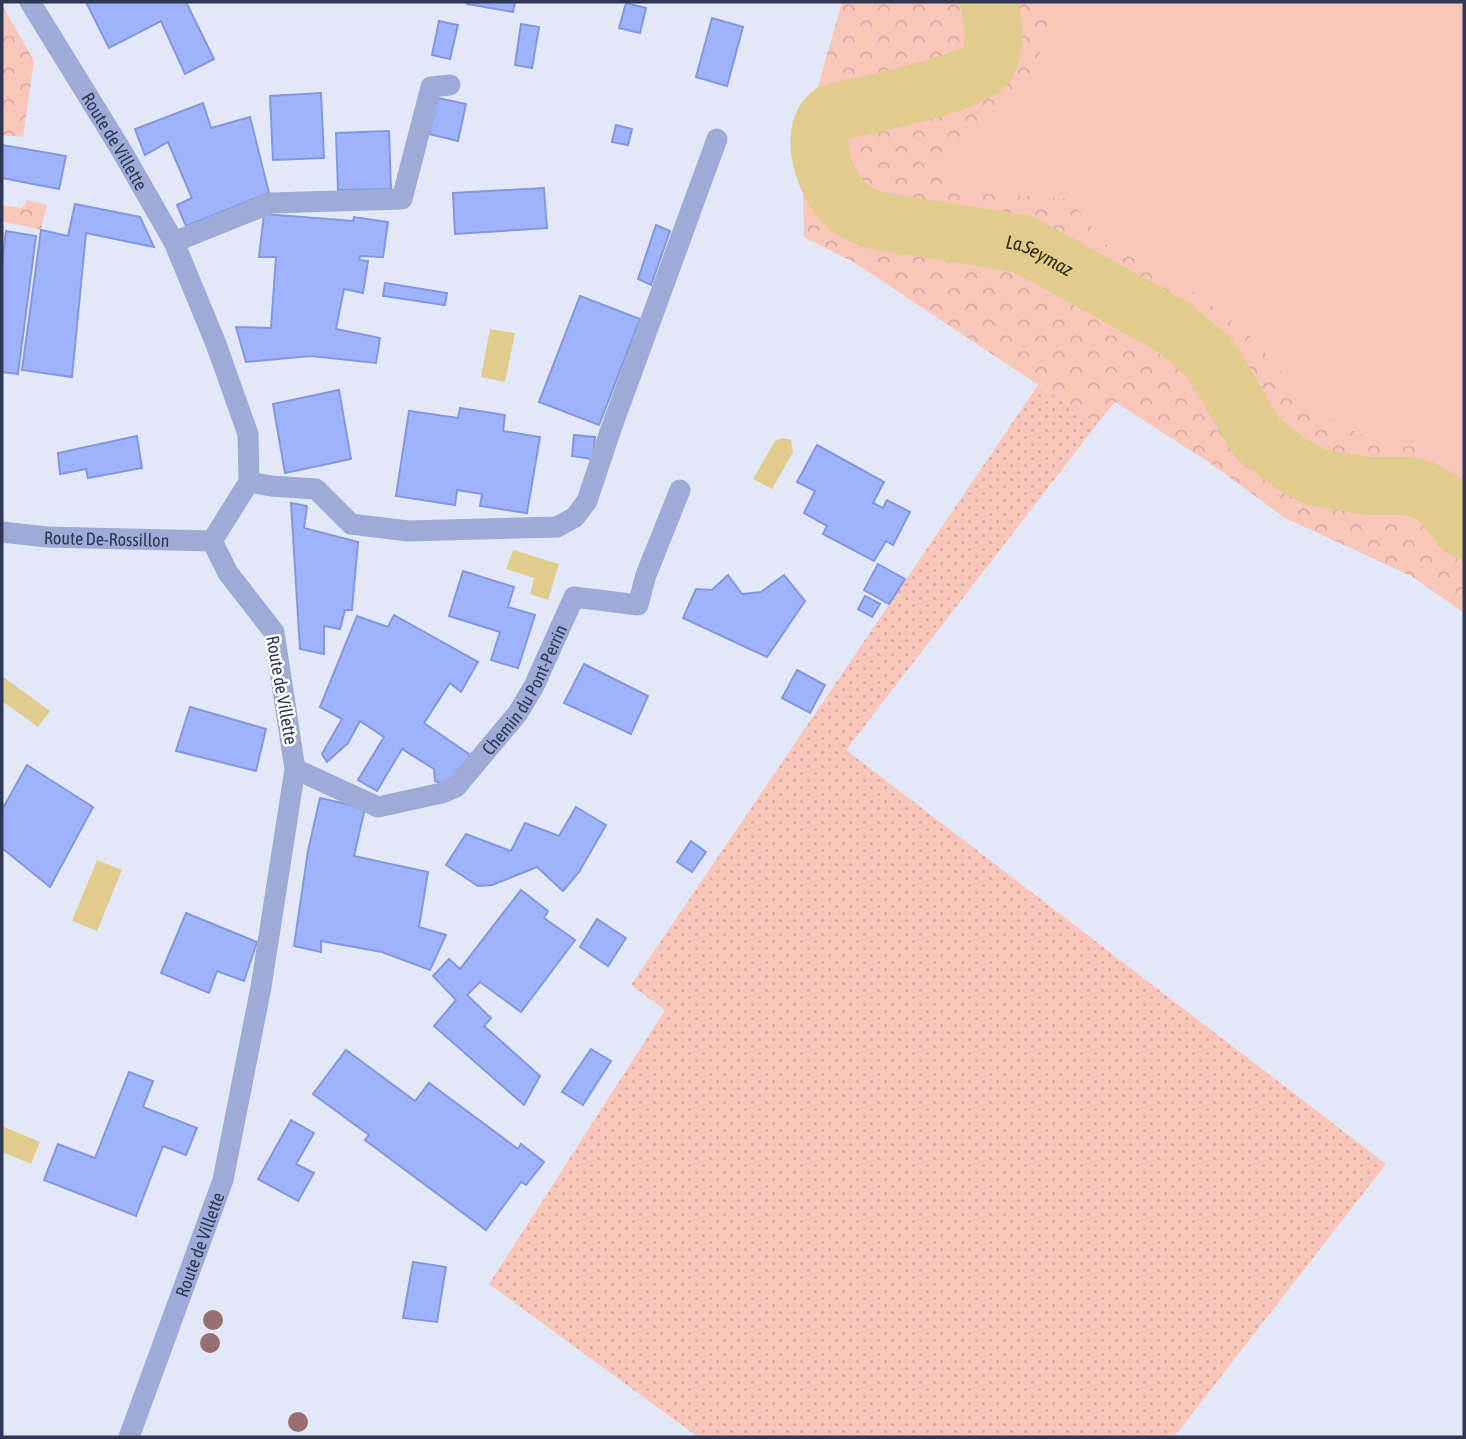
<svg xmlns="http://www.w3.org/2000/svg" width="1466" height="1439" font-family="'Asap Condensed',sans-serif">
	<style>
		.grass { fill: #fac6ba }
		.forest { fill: url(#forest-crowns) }
		.park { fill: url(#park-dots) }
		.water { fill: #e0cc8d }
		.lines { fill: none; stroke-linecap: round; stroke-linejoin: round }
		.river { stroke: #e0cc8d; stroke-width: 58 }
		.building { fill: #9fb3fc; stroke: #8496dd; stroke-width: 2 }
		.minor { stroke: #9fabd7; stroke-width: 21 }
		.tree { fill: #986e70 }
		.labels { text-anchor: middle; dominant-baseline: central; stroke-width: 5; stroke-linejoin: round; paint-order: stroke }
		.street-label { font-size: 18px; fill: #2f3755; stroke: #fff }
		.water-label { font-size: 19px; font-style: italic; fill: #332a0d; stroke: #fff }
	</style>
	<defs>
		<pattern id="forest-crowns" width="20" height="18" patternUnits="userSpaceOnUse" patternTransform="scale(1.75)"><rect width="20" height="18" fill="#fac6ba"/><path d="M2 6a3 3 0 1 1 6 0M12 15a3 3 0 1 1 6 0" fill="none" stroke="#d7aba2"/></pattern>
		<pattern id="park-dots" width="8" height="8" patternUnits="userSpaceOnUse" patternTransform="scale(1.75)"><rect width="8" height="8" fill="#fac6ba"/><path d="M2 2h.1M6 6h.1" fill="none" stroke="#d7aba2" stroke-width="1.8" stroke-linecap="round"/></pattern>
	</defs>
	<rect width="100%" height="100%" fill="#e3e8f8"/>
	<polygon class="grass" points="1054,2 1464,2 1464,474 1438,453 1359,434 1309,404 1248,333 1178,280 1104,243 1069,198 962,193 865,140 1053,5"/>
	<g class="forest">
		<polygon points="842,2 1054,2 1037,62 1024,86 937,165 962,193 1069,198 1104,243 1178,280 1248,333 1309,404 1359,434 1438,453 1464,473 1464,613 1411,576 1285,518 1207,461 1115,402 1097,424 855,263 804,237 802,143"/>
		<polygon points="2,5 34,61 23,137 2,135"/>
		<polygon points="27,200 47,205 41,230 2,221 2,205 22,208"/>
	</g>
	<polygon class="park" points="1038,385 1097,424 846,750 1386,1164 1174,1437 698,1437 489,1284 665,1010 631,985"/>
	<g class="water">
		<polygon points="490,329 515,333 505,382 481,377"/>
		<polygon points="782,438 791,440 793,452 772,489 753,479 775,441"/>
		<polygon points="513,550 559,564 548,600 530,594 534,578 506,569"/>
		<polygon points="2,676 50,711 38,727 2,701"/>
		<polygon points="97,860 122,870 97,931 72,921"/>
		<polygon points="2,1126 40,1142 31,1164 2,1152"/>
	</g>
	<g class="lines">
		<path class="river" id="s1" d="M989 2C993 21 998 47 986 65 973 84 860 106 832 113 806 131 825 184 844 203 855 214 868 218 883 222L1023 244 1173 327 1210 358 1258 439 1293 465 1316 477 1367 486H1405L1421 489 1441 500 1464 530"/>
	</g>
	<g class="building">
		<polygon points="86,2 186,2 214,59 185,74 161,21 109,48"/>
		<polygon points="468,2 515,2 513,12 467,4"/>
		<polygon points="626,3 646,8 640,33 619,28"/>
		<polygon points="712,18 743,27 727,86 696,77"/>
		<polygon points="439,21 458,25 450,59 432,55"/>
		<polygon points="521,24 539,27 532,68 515,65"/>
		<polygon points="321,93 324,158 273,160 270,96"/>
		<polygon points="438,98 466,104 458,141 429,134"/>
		<polygon points="203,103 211,128 250,117 269,193 186,226 177,205 192,198 168,142 145,155 135,129"/>
		<polygon points="616,125 632,129 628,145 612,142"/>
		<polygon points="389,131 391,189 338,190 336,133"/>
		<polygon points="2,145 66,156 59,189 2,178"/>
		<polygon points="544,188 547,228 455,234 453,193"/>
		<polygon points="75,204 140,217 154,247 86,233 72,377 22,370 41,230 68,236"/>
		<polygon points="264,214 353,221 354,217 388,222 383,257 360,256 359,260 368,261 363,293 344,289 336,329 380,338 376,363 311,356 246,362 236,327 271,328 276,257 259,257"/>
		<polygon points="656,225 670,231 651,285 638,279"/>
		<polygon points="6,231 36,236 18,374 2,372 2,262"/>
		<polygon points="385,283 447,293 445,305 383,296"/>
		<polygon points="580,296 640,319 599,425 539,402"/>
		<polygon points="339,390 351,459 285,473 273,404"/>
		<polygon points="460,408 505,415 503,431 540,437 527,513 480,506 482,494 457,490 455,505 396,496 409,411 458,418"/>
		<polygon points="574,435 595,437 593,459 572,456"/>
		<polygon points="137,436 142,468 88,478 86,469 60,474 58,453"/>
		<polygon points="817,445 884,482 873,503 883,508 887,500 910,512 893,545 886,541 874,561 823,534 827,526 804,513 815,491 797,482"/>
		<polygon points="291,503 307,506 304,528 358,542 352,610 345,610 340,629 324,626 324,654 300,649"/>
		<polygon points="878,564 905,579 889,604 864,590"/>
		<polygon points="463,571 514,587 508,607 535,615 518,668 491,660 500,632 449,616"/>
		<polygon points="728,575 742,594 761,592 784,575 805,601 767,657 683,618 696,589 712,590"/>
		<polygon points="865,596 880,604 872,617 858,609"/>
		<polygon points="394,615 478,662 461,692 450,683 424,723 475,758 445,785 435,781 434,769 402,749 377,791 358,780 384,737 360,721 348,743 327,762 322,754 342,719 320,707 357,616 388,627"/>
		<polygon points="584,664 648,696 631,734 564,703"/>
		<polygon points="797,670 825,685 810,713 782,698"/>
		<polygon points="190,707 266,729 256,771 176,751"/>
		<polygon points="27,765 93,807 50,887 2,848 2,810"/>
		<polygon points="320,798 365,808 354,856 428,872 419,927 446,935 430,970 382,952 321,941 321,952 294,946 308,851"/>
		<polygon points="576,807 606,825 579,872 563,891 537,867 492,885 478,886 446,865 466,834 511,851 525,823 559,836"/>
		<polygon points="691,841 706,852 692,872 677,862"/>
		<polygon points="521,890 548,911 544,918 575,940 521,1012 480,982 467,995 491,1018 484,1026 540,1076 524,1105 434,1026 456,1000 433,976 449,959 460,969"/>
		<polygon points="186,913 257,942 244,981 217,971 209,993 161,973"/>
		<polygon points="597,919 626,938 608,966 580,947"/>
		<polygon points="591,1049 611,1061 583,1105 562,1092"/>
		<polygon points="346,1050 415,1101 429,1083 518,1149 521,1144 544,1162 526,1185 521,1182 486,1230 365,1140 369,1135 313,1094"/>
		<polygon points="129,1072 153,1081 143,1107 197,1128 186,1155 163,1146 136,1216 44,1180 58,1144 95,1158"/>
		<polygon points="291,1120 314,1133 296,1164 314,1173 298,1201 258,1179"/>
		<polygon points="413,1262 446,1267 437,1322 403,1318"/>
	</g>
	<g class="lines">
		<g class="minor">
			<path id="s2" d="M30 2 120 148 174 242 216 344 248 434 249 482 212 541"/>
			<polyline points="174,242 271,203 402,199 431,87 450,85"/>
			<polyline points="249,482 271,486 316,489 351,524 408,531 557,527 575,517 587,501 611,429 717,139"/>
			<path id="s3" d="M2 532 47 537 212 541"/>
			<path id="s4" d="M295 769 378 807 442 793 456 787 518 713 534 686 574 597 638 605 646 575 680 490"/>
			<path id="s5" d="M129 1437 223 1180 261 987 295 769 274 632 228 573 212 541"/>
		</g>
	</g>
	<g class="tree">
		<circle cx="213" cy="1320" r="10"/>
		<circle cx="210" cy="1343" r="10"/>
		<circle cx="298" cy="1422" r="10"/>
	</g>
	<g class="labels">
		<g class="street-label">
			<text stroke="none"><textPath href="#s2" startOffset="163">Route de Villette</textPath></text>
			<text stroke="none"><textPath href="#s3" startOffset="105">Route De-Rossillon</textPath></text>
			<text stroke="none"><textPath href="#s4" startOffset="292">Chemin du Pont-Perrin</textPath></text>
			<text transform="translate(282 690) rotate(80)">Route de Villette</text>
			<text stroke="none"><textPath href="#s5" startOffset="205">Route de Villette</textPath></text>
		</g>
		<g class="water-label">
			<text stroke="none"><textPath href="#s1" startOffset="532">La Seymaz</textPath></text>
		</g>
	</g>
	<rect width="1466" height="1439" fill="none" stroke="#2f3755" stroke-width="7"/>
</svg>
